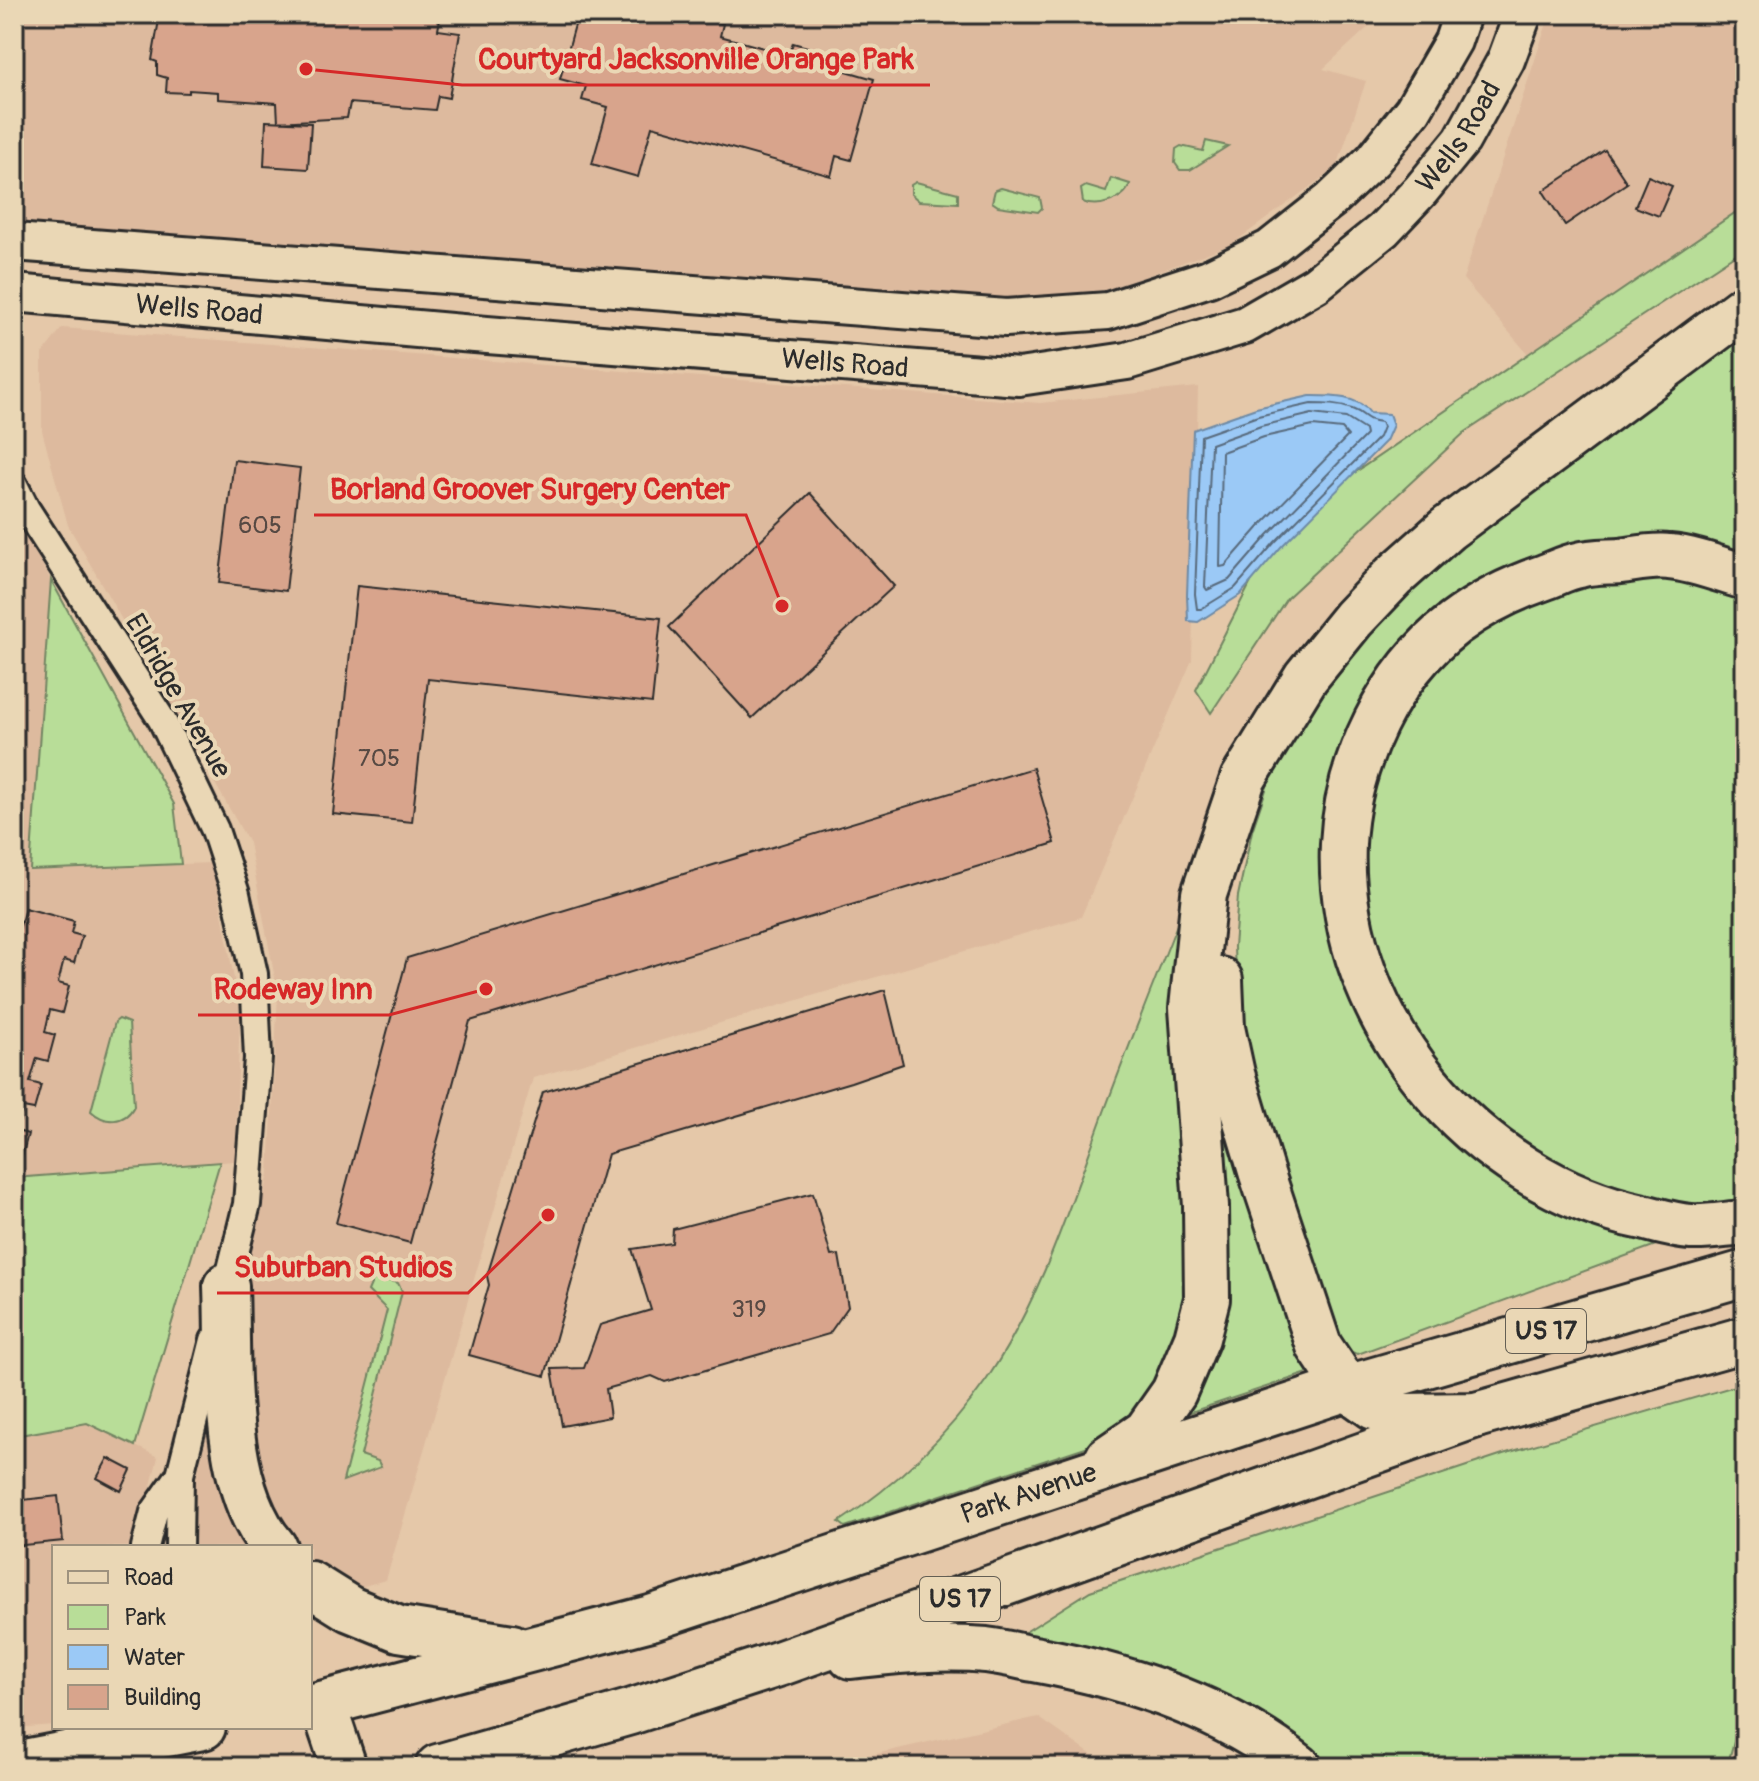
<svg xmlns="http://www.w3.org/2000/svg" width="1759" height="1781" font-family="Pangolin,sans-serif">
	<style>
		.built { fill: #ddba9e }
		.green { fill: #b8dd98; stroke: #728462; stroke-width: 2 }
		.water { fill: #9bc9f6; stroke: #6e8aa5; stroke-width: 2 }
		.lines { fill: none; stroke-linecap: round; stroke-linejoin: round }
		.shore { stroke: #586a7c; stroke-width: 2 }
		.building { fill: #d8a48c; stroke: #2b2b2b; stroke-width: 2 }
		.street-casing { stroke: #2b2b2b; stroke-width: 32 }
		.secondary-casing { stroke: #2b2b2b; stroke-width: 42 }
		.highway-casing { stroke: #2b2b2b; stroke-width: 50 }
		.street { stroke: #ead7b5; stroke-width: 26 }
		.secondary { stroke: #ead7b5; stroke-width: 36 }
		.highway { stroke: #ead7b5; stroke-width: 44 }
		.labels { text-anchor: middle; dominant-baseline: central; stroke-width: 8; stroke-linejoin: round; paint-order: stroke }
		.number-label { font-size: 24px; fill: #564943 }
		.shield { fill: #ead7b5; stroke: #645f54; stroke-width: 2 }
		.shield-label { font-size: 26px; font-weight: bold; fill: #2b2b2b }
		.street-label { font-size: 28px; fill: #2b2b2b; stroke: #ead7b5 }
		.leader { fill: none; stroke: #d62828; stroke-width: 3 }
		.callout-dot { fill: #d62828; stroke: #ead7b5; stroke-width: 3 }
		.callout-label { font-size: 30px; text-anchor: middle; font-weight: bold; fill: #d62828; stroke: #ead7b5; stroke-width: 8; stroke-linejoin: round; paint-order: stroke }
	</style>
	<rect width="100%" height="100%" fill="#e5c8a9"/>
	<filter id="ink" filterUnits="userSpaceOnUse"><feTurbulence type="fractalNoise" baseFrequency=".0125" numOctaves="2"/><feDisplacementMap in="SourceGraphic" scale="16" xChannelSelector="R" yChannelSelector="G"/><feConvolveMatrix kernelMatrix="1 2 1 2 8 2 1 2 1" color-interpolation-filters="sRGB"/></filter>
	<g filter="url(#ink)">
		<g class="built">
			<polygon points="14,14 1377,14 1376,20 1323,69 1366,81 1337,167 1232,244 1112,289 1014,302 14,226"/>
			<polygon points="1550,14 1745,14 1745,206 1528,354 1463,279"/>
			<polygon points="62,328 1040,403 1198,387 1192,660 1081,917 533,1078 386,1580 310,1600 310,1547 180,1547 269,1174 278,994 249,843 68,525 42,431 42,354"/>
			<polygon points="14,516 51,580 30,869 213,863 240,1012 235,1161 14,1178"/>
			<polygon points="87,1422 158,1457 136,1547 54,1547 54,1725 14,1728 14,1436"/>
			<polygon points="1038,1717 1109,1767 819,1767"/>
		</g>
		<g class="green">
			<polygon points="1206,141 1228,146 1190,170 1180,170 1175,163 1176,149 1181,146 1203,151"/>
			<path d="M1111 178 1130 184C1125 200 1097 209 1083 202L1081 189 1086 186 1106 192Z"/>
			<polygon points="916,182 958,193 958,203 919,201 911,194 911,185"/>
			<polygon points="1001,188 1040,198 1042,208 1038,212 998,206 992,202 995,190"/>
			<polygon points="1745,206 1745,248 1464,433 1287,598 1211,713 1196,690 1281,523"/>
			<polygon points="1745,327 1745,561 1487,586 1334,816 1407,1076 1675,1238 1358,1354 1348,1351 1336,1340 1268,1140 1236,1001 1234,947 1238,896 1252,831 1271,775 1296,721 1388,595"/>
			<polygon points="1644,576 1682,578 1745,591 1745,1217 1596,1193 1467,1107 1386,985 1359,865 1379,754 1417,690 1463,641 1529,598 1599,581"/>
			<polygon points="51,580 174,804 181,864 30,870"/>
			<path d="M1186 902 1207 940 1314 1371 845 1527 839 1522C896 1485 948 1435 987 1379 1041 1299 1071 1202 1104 1112 1130 1042 1158 972 1186 902Z"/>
			<path d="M119 1019 129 1023 134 1106C125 1124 105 1124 91 1111L115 1022Z"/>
			<polygon points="220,1162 135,1446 87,1423 14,1436 14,1178"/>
			<polygon points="374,1277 398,1283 402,1291 361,1455 378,1461 381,1467 343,1481 387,1310 368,1291"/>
			<polygon points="1745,1383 1745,1700 1727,1767 1320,1767 1016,1638 1090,1591 1503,1454"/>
		</g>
		<path class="water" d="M1310 396C1329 396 1358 395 1370 413L1389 414 1393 425 1386 441 1281 547 1240 595 1198 622 1188 621 1187 595 1193 430 1256 408Z"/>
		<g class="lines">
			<g class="shore">
				<path d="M1311 404C1325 404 1338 404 1352 409 1366 414 1363 420 1381 422L1383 427 1379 437 1275 542 1235 588 1201 609H1197L1195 594 1201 436 1258 416Z"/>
				<polygon points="1312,414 1346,418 1365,430 1366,435 1268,535 1229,580 1207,590 1205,587 1211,444 1261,426"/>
				<polygon points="1313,426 1342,429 1348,436 1259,527 1225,566 1220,567 1222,452 1264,437"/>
			</g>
		</g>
		<g class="building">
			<polygon points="160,14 441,14 438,30 460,33 449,98 438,96 435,110 350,103 347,118 278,122 277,103 218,99 218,92 189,90 189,93 166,92 167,78 157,75 157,62 152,60"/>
			<polygon points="578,14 649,14 680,24 683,14 689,14 723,24 720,36 789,55 793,43 832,54 829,66 874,79 851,160 836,156 831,176 652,126 638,177 592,164 608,107 582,100 586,86 560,79"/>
			<polygon points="266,121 311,123 308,169 264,166"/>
			<polygon points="1605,150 1627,183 1565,225 1543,191"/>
			<polygon points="1648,176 1672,186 1659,216 1635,207"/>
			<polygon points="234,460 300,468 286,591 219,583"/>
			<polygon points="810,493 894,586 752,718 669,627"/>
			<polygon points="357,586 661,618 652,703 428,679 412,822 333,814"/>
			<polygon points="1033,768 1055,843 470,1021 410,1243 336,1223 407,958"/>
			<polygon points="25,908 74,921 71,933 82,936 74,963 64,960 58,983 69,986 62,1013 50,1010 45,1032 55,1035 48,1061 37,1058 30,1082 41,1085 34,1110 23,1108 17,1131 28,1134 21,1160 14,1159 14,948"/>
			<polygon points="885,990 903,1064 851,1082 608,1154 545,1376 469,1355 489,1285 487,1276 543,1092"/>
			<polygon points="813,1193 831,1256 839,1255 848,1307 829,1334 665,1382 652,1376 606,1389 610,1417 562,1426 552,1369 584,1368 600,1325 651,1310 632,1249 672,1243 673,1229"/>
			<polygon points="108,1458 131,1470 121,1491 97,1478"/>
			<polygon points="58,1496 63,1541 14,1546 14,1501"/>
		</g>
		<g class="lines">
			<defs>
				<g id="street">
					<polyline points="14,485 26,509 162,720 215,830 236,894 254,974 258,1058 247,1204 224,1298"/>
					<polyline points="145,1547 154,1512 180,1475"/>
					<polyline points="179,1547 180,1475 214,1340"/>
				</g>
				<g id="secondary">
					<polyline points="14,242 1006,318 1108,311 1209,278 1269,249 1331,200 1373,160 1413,110 1453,41 1462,14"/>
					<path id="s1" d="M14 293 462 333 1019 377 1127 361 1245 325 1316 284 1383 230 1421 190 1462 140 1506 60 1523 14"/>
				</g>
				<g id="highway">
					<path d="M1745 577C1721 570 1694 559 1669 557 1654 555 1636 559 1621 561 1607 562 1592 561 1579 565 1567 567 1556 573 1545 577 1513 588 1482 603 1454 624 1389 674 1347 762 1343 844 1335 1019 1476 1183 1643 1217 1659 1221 1675 1226 1691 1227 1709 1228 1727 1224 1745 1223"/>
					<polyline points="1220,980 1222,1028 1232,1074 1261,1171 1319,1346 1347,1388 1374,1407 1404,1416 1476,1415 1745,1339"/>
					<path d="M226 1286C229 1364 220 1485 274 1547"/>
					<polyline points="1108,1458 1146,1432 1174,1392 1197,1338 1207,1299 1206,1206 1192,1008 1204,894 1243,779 1306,677 1353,619 1393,577 1447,529 1745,307"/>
					<polyline points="310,1584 350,1609 399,1629 512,1647"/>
					<path d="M851 1656C896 1651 941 1646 986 1650 1002 1652 1019 1656 1034 1659 1127 1676 1225 1708 1299 1767"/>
					<polyline points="323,1704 344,1767"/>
					<path id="s2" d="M310 1707 651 1618 1347 1388 1745 1273"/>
					<polyline points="14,1764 203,1727"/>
					<polyline points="438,1767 630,1712 781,1663 1476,1415"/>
				</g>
			</defs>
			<use href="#street" class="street-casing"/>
			<use href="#secondary" class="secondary-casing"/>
			<use href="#highway" class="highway-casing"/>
			<use href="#street" class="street"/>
			<use href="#secondary" class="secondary"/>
			<use href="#highway" class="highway"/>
		</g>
	</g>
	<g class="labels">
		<g class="number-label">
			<text x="260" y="525">605</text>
			<text x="379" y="758">705</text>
			<text x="749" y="1309">319</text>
		</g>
		<g class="shield">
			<rect x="1506" y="1309" width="80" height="44" rx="6"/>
			<rect x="920" y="1577" width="80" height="44" rx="6"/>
		</g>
		<g class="shield-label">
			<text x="1546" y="1331">US 17</text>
			<text x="960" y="1599">US 17</text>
		</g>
		<g class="street-label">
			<text stroke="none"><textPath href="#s1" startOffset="1530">Wells Road</textPath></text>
			<text stroke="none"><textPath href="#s1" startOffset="186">Wells Road</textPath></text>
			<text stroke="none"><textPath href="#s1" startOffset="834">Wells Road</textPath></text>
			<text transform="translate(178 696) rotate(60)">Eldridge Avenue</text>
			<text stroke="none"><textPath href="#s2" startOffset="750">Park Avenue</textPath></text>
		</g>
	</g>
	<path class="leader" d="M306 69L462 85H930M782 606L746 515H314M486 989L389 1015H198M548 1215L468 1293H217"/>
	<g class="callout-dot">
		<circle cx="306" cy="69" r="8"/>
		<circle cx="782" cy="606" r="8"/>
		<circle cx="486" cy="989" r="8"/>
		<circle cx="548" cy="1215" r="8"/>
	</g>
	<g class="callout-label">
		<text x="696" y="69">Courtyard Jacksonville Orange Park</text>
		<text x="530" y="499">Borland Groover Surgery Center</text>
		<text x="293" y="999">Rodeway Inn</text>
		<text x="343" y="1277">Suburban Studios</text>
	</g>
	<rect width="1759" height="1781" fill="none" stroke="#ead7b5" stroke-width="48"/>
	<rect x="24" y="24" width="1711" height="1733" fill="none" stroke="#2b2b2b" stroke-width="3" filter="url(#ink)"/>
	<rect x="52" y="1545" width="260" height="184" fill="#ead7b5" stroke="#9e927e" stroke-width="2"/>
	<rect x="68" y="1571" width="40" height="12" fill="#ead7b5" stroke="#9e927e" stroke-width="2"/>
	<text x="124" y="1585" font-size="24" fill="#2b2b2b">Road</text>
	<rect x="68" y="1605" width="40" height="24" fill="#b8dd98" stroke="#9e927e" stroke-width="2"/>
	<text x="124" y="1625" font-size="24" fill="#2b2b2b">Park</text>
	<rect x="68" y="1645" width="40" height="24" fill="#9bc9f6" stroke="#9e927e" stroke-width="2"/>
	<text x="124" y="1665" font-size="24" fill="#2b2b2b">Water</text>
	<rect x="68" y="1685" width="40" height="24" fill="#d8a48c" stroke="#9e927e" stroke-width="2"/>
	<text x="124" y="1705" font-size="24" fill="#2b2b2b">Building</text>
</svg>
